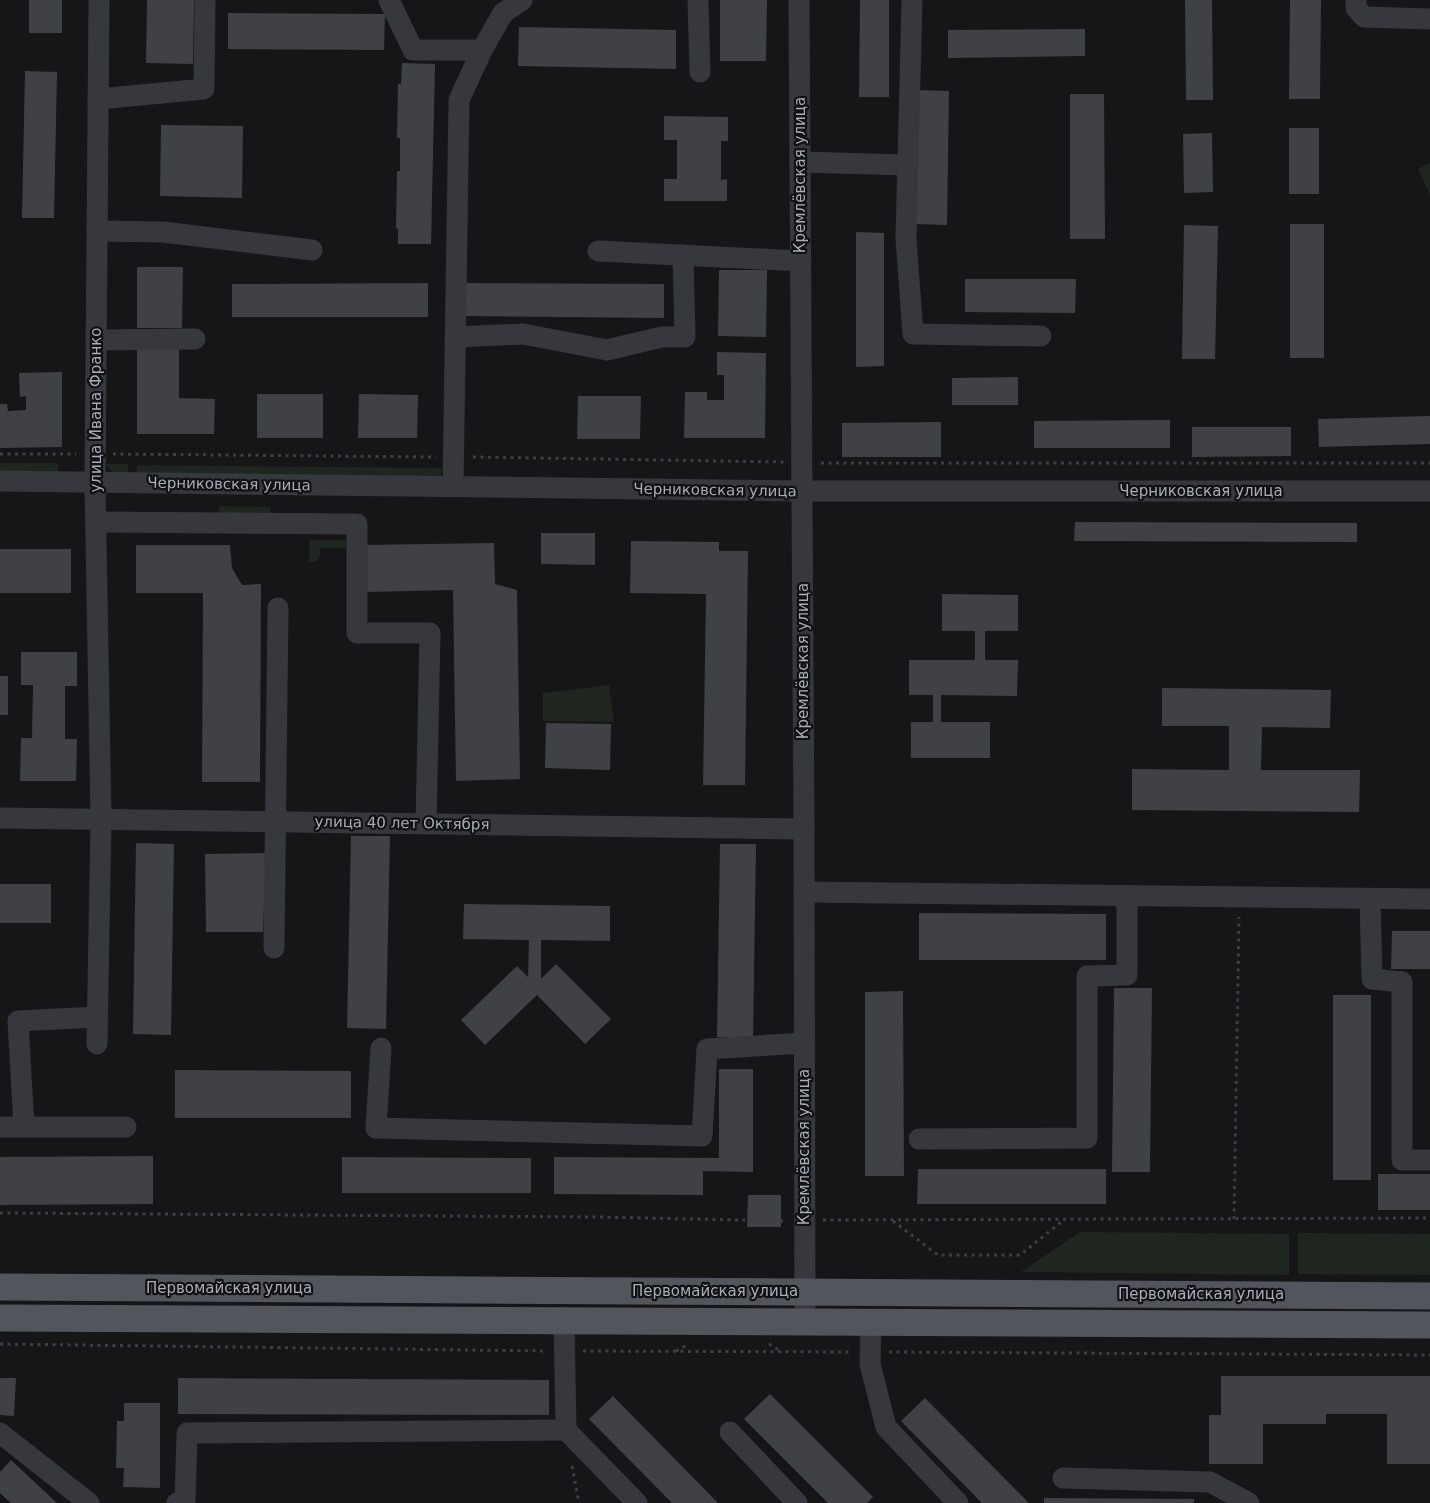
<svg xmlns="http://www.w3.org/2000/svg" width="1430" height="1503" font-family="'DejaVu Sans',sans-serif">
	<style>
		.green { fill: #1e261f }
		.building { fill: #404145 }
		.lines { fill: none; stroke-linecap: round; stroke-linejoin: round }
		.path { stroke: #3d3f44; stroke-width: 3; stroke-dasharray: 3 4.5; stroke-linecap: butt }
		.minor { stroke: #37383d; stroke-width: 21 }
		.major { stroke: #53555c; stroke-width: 27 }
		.labels { text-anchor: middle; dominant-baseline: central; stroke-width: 4.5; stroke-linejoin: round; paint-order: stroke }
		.street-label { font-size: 15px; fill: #a8adb8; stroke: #111113 }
	</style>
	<rect width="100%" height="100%" fill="#161618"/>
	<g class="green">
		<polygon points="1430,163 1430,195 1418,169"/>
		<rect x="0" y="463" width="58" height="13"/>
		<path d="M106 464H128V477C117 476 111 474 106 464Z"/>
		<polygon points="137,465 441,468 441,480 136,476"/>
		<polygon points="219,506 270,507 270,512 267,515 219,513"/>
		<polygon points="309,540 349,540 349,548 320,548 320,556 317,561 309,563"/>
		<polygon points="609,685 614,722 543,721 543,693"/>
		<polygon points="1080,1232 1289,1234 1289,1275 1021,1272"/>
		<polygon points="1298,1233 1430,1234 1430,1275 1298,1274"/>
	</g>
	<g class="building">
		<rect x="29" y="0" width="33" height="33"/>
		<polygon points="147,0 194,0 193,64 146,63"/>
		<polygon points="720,0 767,0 766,61 720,61"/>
		<polygon points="860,0 889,0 889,97 859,97"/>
		<polygon points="1185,0 1212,0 1213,100 1186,100"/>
		<polygon points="1290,0 1321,0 1320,99 1289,99"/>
		<polygon points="228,13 385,14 384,50 228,49"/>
		<polygon points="519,27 676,30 676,69 518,66"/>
		<polygon points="1085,29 1085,56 948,58 948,30"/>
		<polygon points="402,63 435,64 431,244 398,244 398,229 396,228 397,171 400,171 400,138 397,138 398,84 401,84"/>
		<polygon points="25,71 57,72 54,218 22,218"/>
		<polygon points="915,90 949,91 947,225 914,224"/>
		<polygon points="1070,94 1104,94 1105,239 1070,239"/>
		<polygon points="664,116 728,117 728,141 721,141 721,180 727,179 727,201 664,201 664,179 677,179 677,140 664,140"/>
		<polygon points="161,125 243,126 242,198 160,196"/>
		<rect x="1289" y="128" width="30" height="66"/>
		<polygon points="1212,133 1213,192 1184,193 1183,134"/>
		<rect x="1290" y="224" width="34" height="134"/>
		<polygon points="1184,225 1218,226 1215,359 1182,359"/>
		<polygon points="856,232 884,233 884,366 856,367"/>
		<polygon points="137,267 183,267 182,328 137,328"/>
		<polygon points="719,270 767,270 766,337 718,336"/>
		<polygon points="965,279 1076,279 1075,313 965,312"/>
		<polygon points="428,283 428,317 232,317 232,284"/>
		<polygon points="465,283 664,284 664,318 464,316"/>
		<polygon points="137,346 179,346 179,398 215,399 214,434 137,434"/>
		<polygon points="717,352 766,353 765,438 684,438 685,392 707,392 707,400 724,400 724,375 717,375"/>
		<polygon points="62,372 62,447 0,448 0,404 7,404 8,411 26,410 26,396 20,397 19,373"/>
		<polygon points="1018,377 1018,405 952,405 952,378"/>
		<rect x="257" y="394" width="66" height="44"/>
		<polygon points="359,394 418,395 417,438 358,438"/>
		<polygon points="578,396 641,396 640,439 577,439"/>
		<polygon points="1430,416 1430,444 1319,447 1318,419"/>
		<polygon points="1170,420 1170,448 1034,448 1034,421"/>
		<polygon points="941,422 941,457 842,457 842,423"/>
		<polygon points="1192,427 1291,427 1291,456 1192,457"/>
		<polygon points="1075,522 1357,523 1357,542 1074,541"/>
		<polygon points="541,533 595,533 595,565 541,564"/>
		<polygon points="631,541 719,542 719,551 748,551 745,785 703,785 706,594 630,593"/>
		<polygon points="494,543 495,584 517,590 520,779 456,781 453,590 365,592 364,545"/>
		<polygon points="136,545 230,545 232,568 242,585 261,584 260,782 202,782 203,593 136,593"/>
		<rect x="0" y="549" width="71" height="44"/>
		<polygon points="942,594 1018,595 1018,631 985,631 985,660 1018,660 1017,696 941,695 941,722 990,722 990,758 911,758 911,722 933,722 933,695 909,695 909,660 975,660 975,631 942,631"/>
		<polygon points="21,652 77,652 77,686 65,686 65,739 77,739 76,781 20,781 21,738 32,738 33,685 21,685"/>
		<rect x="0" y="676" width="8" height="39"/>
		<polygon points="1162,688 1331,690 1330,728 1262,727 1261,770 1360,770 1359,812 1132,810 1132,769 1229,770 1229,726 1162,726"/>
		<polygon points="546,723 611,724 610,770 545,768"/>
		<polygon points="351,836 390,836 386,1029 347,1028"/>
		<polygon points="136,843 174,844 171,1035 133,1034"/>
		<polygon points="720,844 756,844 753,1038 717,1037"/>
		<polygon points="266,853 263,932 206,932 205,854"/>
		<rect x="0" y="884" width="51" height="39"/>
		<polygon points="464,904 610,906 610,941 541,940 541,979 556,964 611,1019 585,1044 537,995 485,1045 461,1020 517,966 528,977 529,940 463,939"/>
		<polygon points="919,913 1106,914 1106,960 919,960"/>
		<polygon points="1392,931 1430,931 1430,969 1391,969"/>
		<polygon points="1114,988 1152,988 1150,1172 1112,1172"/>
		<polygon points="903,991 904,1176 865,1176 865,992"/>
		<rect x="1333" y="995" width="38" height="185"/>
		<polygon points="719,1069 753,1069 753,1172 703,1171 703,1195 554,1194 554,1157 719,1158"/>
		<polygon points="175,1070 351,1071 351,1118 175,1118"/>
		<polygon points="153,1156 153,1204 0,1205 0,1157"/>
		<polygon points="342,1157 531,1158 531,1193 342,1193"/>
		<polygon points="918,1169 1106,1169 1106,1204 917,1204"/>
		<rect x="1378" y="1174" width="52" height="36"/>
		<polygon points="748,1195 781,1195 781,1227 747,1227"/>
		<polygon points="1221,1376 1430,1376 1430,1464 1387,1464 1387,1414 1326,1414 1326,1424 1263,1424 1263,1464 1209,1464 1209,1415 1221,1415"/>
		<polygon points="0,1378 16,1378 14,1416 0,1415"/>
		<polygon points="178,1378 549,1380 549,1415 178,1414"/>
		<polygon points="770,1394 873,1497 867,1503 828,1503 744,1419"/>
		<polygon points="613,1396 718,1503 672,1503 589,1419"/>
		<polygon points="925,1398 1029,1503 982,1503 901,1421"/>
		<polygon points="124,1403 160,1403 160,1488 123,1487 124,1468 116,1468 117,1421 124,1421"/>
		<polygon points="11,1460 57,1503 11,1503 0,1493 0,1472"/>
		<polygon points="1044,1498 1194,1499 1194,1503 1044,1503"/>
	</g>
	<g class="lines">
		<g class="path">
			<polyline points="0,454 76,454"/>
			<polyline points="113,454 436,457"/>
			<polyline points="473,457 784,462"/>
			<polyline points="821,463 1430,463"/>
			<polyline points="0,1213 599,1217 786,1221"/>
			<polyline points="1234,1219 1239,917"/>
			<polyline points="823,1220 1430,1218"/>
			<polyline points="893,1221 938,1255 1020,1255 1065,1219"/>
			<polyline points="0,1344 546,1351"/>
			<polyline points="769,1344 782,1352"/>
			<polyline points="583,1351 852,1352"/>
			<polyline points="676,1351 689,1344"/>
			<polyline points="889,1352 1430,1355"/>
			<polyline points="572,1466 579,1503"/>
		</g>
		<g class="minor">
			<polyline points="389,0 413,50 482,50"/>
			<polyline points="698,0 700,72"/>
			<polyline points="799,0 804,829 805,1322"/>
			<polyline points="912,0 906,239 913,334 1041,336"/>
			<polyline points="1356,0 1356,8 1364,17 1430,19"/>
			<polyline points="98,99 204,89 205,0"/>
			<polyline points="800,162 907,165"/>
			<polyline points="97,231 163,232 312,250"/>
			<polyline points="598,251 801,261"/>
			<polyline points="455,337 523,334 607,350 662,337 685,337 683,255"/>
			<polyline points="97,340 195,339"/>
			<polyline points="0,481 803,491 1430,491"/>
			<polyline points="453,486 459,100 482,50 503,13 522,0"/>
			<polyline points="96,522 357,524 357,633 430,633 426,824"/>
			<polyline points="0,818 804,829"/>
			<polyline points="804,892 1430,899"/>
			<polyline points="1370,899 1372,979 1402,982 1402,1160 1430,1160"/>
			<polyline points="274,948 278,608"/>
			<polyline points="97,1044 101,819 95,483 99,0"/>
			<polyline points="381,1048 376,1128 702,1136 707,1049 804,1043"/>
			<polyline points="0,1127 126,1127"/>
			<polyline points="24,1127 18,1021 97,1017"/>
			<polyline points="919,1139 1087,1138 1087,976 1127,975 1127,896"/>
			<polyline points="564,1321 566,1430 637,1503"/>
			<polyline points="871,1322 870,1364 886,1427 958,1503"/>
			<polyline points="730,1432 797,1503"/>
			<polyline points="0,1433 89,1503"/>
			<polyline points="1063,1478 1210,1482 1249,1503"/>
			<polyline points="177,1503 185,1502 187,1433 566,1430"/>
		</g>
		<g class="major">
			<polyline points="0,1287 1430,1296"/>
			<polyline points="0,1318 1430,1325"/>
		</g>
	</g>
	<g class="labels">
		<g class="street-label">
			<text transform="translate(800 175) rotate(-90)">Кремлёвская улица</text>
			<text transform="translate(96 410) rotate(-90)">улица Ивана Франко</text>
			<text transform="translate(229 484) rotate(1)">Черниковская улица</text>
			<text transform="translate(715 490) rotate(1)">Черниковская улица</text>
			<text x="1201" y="491">Черниковская улица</text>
			<text transform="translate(803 661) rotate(-90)">Кремлёвская улица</text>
			<text transform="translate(402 823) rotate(1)">улица 40 лет Октября</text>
			<text transform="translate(804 1147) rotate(-90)">Кремлёвская улица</text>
			<text x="229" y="1288">Первомайская улица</text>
			<text x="715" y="1291">Первомайская улица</text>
			<text x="1201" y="1294">Первомайская улица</text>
		</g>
	</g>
</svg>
